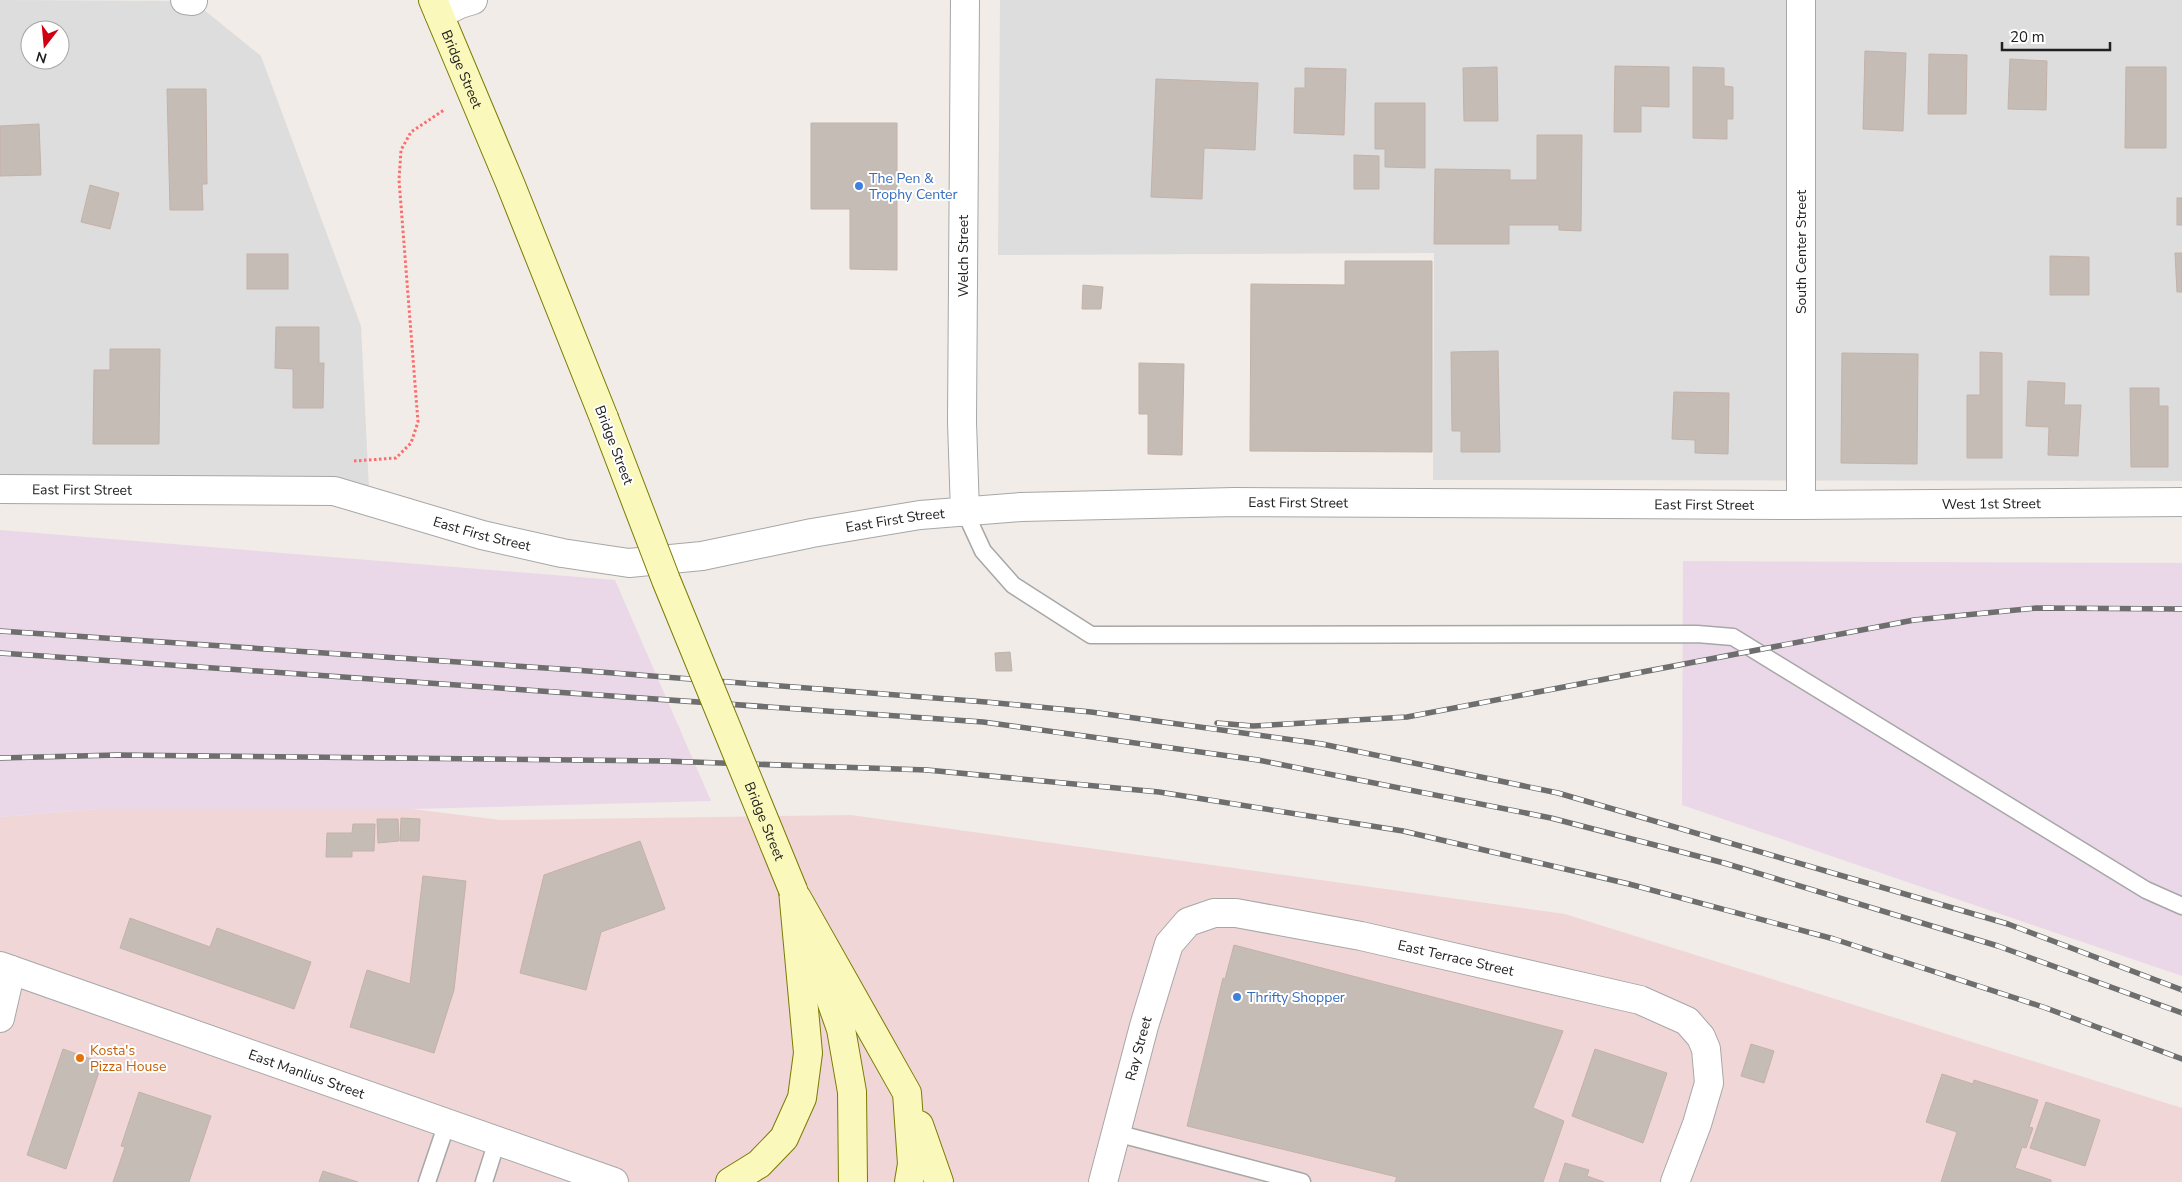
<svg xmlns="http://www.w3.org/2000/svg" width="2182" height="1182" font-family="'Nunito Sans',sans-serif">
	<style>
		.residential { fill: #dedddd; fill-rule: evenodd }
		.commercial { fill: #f1d6d7 }
		.industrial { fill: #ead8e8 }
		.building { fill: #c6bcb6; stroke: #c3b2a8 }
		.lines { fill: none; stroke-linecap: round; stroke-linejoin: round }
		.service-casing { stroke: #a7a7a7; stroke-width: 19 }
		.minor-casing { stroke: #a7a7a7; stroke-width: 30 }
		.tertiary-casing { stroke: #a7a7a7; stroke-width: 30 }
		.secondary-casing { stroke: #797b03; stroke-width: 30 }
		.path { stroke: #fc6e6d; stroke-width: 3; stroke-dasharray: 2.5 2.5; stroke-linecap: butt }
		.service { stroke: #fff; stroke-width: 16 }
		.minor { stroke: #fff; stroke-width: 28 }
		.tertiary { stroke: #fff; stroke-width: 28 }
		.secondary { stroke: #fbf8bb; stroke-width: 28 }
		.rail-casing { stroke: #6e6e6e; stroke-width: 5.5 }
		.rail { stroke: #fff; stroke-width: 4; stroke-dasharray: 11; stroke-linecap: butt }
		.secondary-bridge-casing { stroke: #797b03; stroke-width: 30; stroke-linecap: butt }
		.secondary-bridge { stroke: #fbf8bb; stroke-width: 28 }
		.shop-dot { fill: #3f7fe0; stroke: #fff; stroke-width: 2 }
		.food-dot { fill: #e8710a; stroke: #fff; stroke-width: 2 }
		.labels { text-anchor: middle; dominant-baseline: central; stroke-width: 4; stroke-linejoin: round; paint-order: stroke }
		.street-label { font-size: 14px; fill: #202020; stroke: #fff }
		.shop-label { font-size: 14px; fill: #366cbe; stroke: #fff; text-anchor: start }
		.food-label { font-size: 14px; fill: #c56008; stroke: #fff; text-anchor: start }
	</style>
	<rect width="100%" height="100%" fill="#f1ece7"/>
	<g class="residential">
		<path d="M0 0 193 1 261 56 361 326 369 489H0ZM30 30H60V60H30Z"/>
		<polygon points="1000,0 2182,0 2182,481 1433,480 1434,253 998,255"/>
	</g>
	<polygon class="commercial" points="98,809 413,809 500,820 851,815 1565,914 2182,1108 2182,1182 0,1182 0,817"/>
	<g class="industrial">
		<polygon points="0,530 615,580 711,801 413,809 98,809 0,817"/>
		<polygon points="1683,561 2182,563 2182,976 1682,805"/>
	</g>
	<g class="building">
		<polygon points="1865,51 1906,53 1903,131 1863,129"/>
		<polygon points="1929,54 1967,55 1966,114 1928,114"/>
		<polygon points="2010,59 2047,61 2046,110 2008,109"/>
		<polygon points="1615,66 1669,67 1669,107 1641,106 1641,132 1614,132"/>
		<polygon points="1497,67 1498,121 1464,121 1463,68"/>
		<polygon points="1693,67 1724,68 1724,86 1733,87 1733,119 1727,119 1727,139 1693,138"/>
		<polygon points="2126,67 2166,67 2166,148 2125,148"/>
		<polygon points="1305,68 1346,69 1344,135 1294,133 1295,88 1305,88"/>
		<polygon points="1156,79 1258,83 1255,150 1204,148 1202,199 1151,197"/>
		<polygon points="167,89 206,89 207,184 202,184 203,210 170,210"/>
		<polygon points="1375,103 1425,103 1425,168 1385,167 1385,149 1375,149"/>
		<polygon points="811,123 897,123 897,270 850,269 850,209 811,209"/>
		<polygon points="39,124 41,175 0,176 0,126"/>
		<polygon points="1537,135 1582,135 1581,231 1559,230 1559,225 1509,225 1509,244 1434,244 1435,169 1510,170 1510,180 1537,180"/>
		<polygon points="1354,155 1379,156 1379,189 1354,189"/>
		<polygon points="90,185 119,193 110,229 81,222"/>
		<rect x="2177" y="198" width="5" height="27"/>
		<polygon points="2175,253 2182,253 2182,292 2177,292"/>
		<rect x="247" y="254" width="41" height="35"/>
		<polygon points="2050,256 2089,257 2089,295 2050,295"/>
		<polygon points="1345,261 1432,261 1432,452 1250,451 1251,284 1345,285"/>
		<polygon points="1083,285 1103,287 1101,309 1082,309"/>
		<polygon points="276,327 319,327 319,363 324,363 323,408 293,408 293,369 275,368"/>
		<polygon points="110,349 160,349 159,444 93,444 94,370 110,370"/>
		<polygon points="1498,351 1500,452 1461,452 1461,431 1452,431 1451,352"/>
		<polygon points="1980,352 2002,353 2002,458 1967,458 1967,395 1980,395"/>
		<polygon points="1842,353 1918,354 1917,464 1841,463"/>
		<polygon points="1139,363 1184,364 1182,455 1148,454 1148,414 1139,414"/>
		<polygon points="2028,381 2065,383 2064,405 2081,405 2078,456 2048,455 2049,427 2026,426"/>
		<polygon points="2130,388 2159,388 2159,406 2168,406 2168,467 2131,467"/>
		<polygon points="1674,392 1729,393 1728,454 1695,453 1695,440 1672,439"/>
		<polygon points="1010,652 1012,671 996,671 995,653"/>
		<polygon points="401,818 420,819 419,841 400,841"/>
		<polygon points="377,819 398,819 399,841 378,843"/>
		<polygon points="353,824 375,824 374,851 352,851 352,857 326,857 327,833 352,833"/>
		<polygon points="640,841 665,909 601,932 586,990 520,973 544,875"/>
		<polygon points="423,876 466,881 454,990 434,1053 350,1027 367,970 410,984"/>
		<polygon points="130,918 210,947 217,928 311,962 294,1009 120,948"/>
		<polygon points="1234,945 1563,1031 1533,1108 1564,1121 1543,1182 1395,1182 1397,1177 1187,1126 1223,978 1225,979"/>
		<polygon points="1751,1044 1774,1051 1764,1083 1741,1076"/>
		<polygon points="63,1049 102,1063 66,1169 27,1155"/>
		<polygon points="1595,1049 1667,1073 1643,1143 1572,1116"/>
		<polygon points="1942,1074 1973,1084 1974,1080 2038,1100 2029,1127 2033,1128 2026,1148 2022,1147 2015,1168 2051,1180 2051,1182 1941,1182 1957,1132 1926,1122"/>
		<polygon points="139,1092 211,1116 189,1182 113,1182 125,1147 121,1146"/>
		<polygon points="2046,1102 2100,1120 2085,1166 2030,1148"/>
		<polygon points="1565,1163 1589,1170 1587,1176 1604,1182 1559,1182"/>
		<polygon points="323,1171 358,1182 319,1182"/>
	</g>
	<g class="lines">
		<defs>
			<g id="service">
				<polyline points="965,512 983,551 1013,585 1091,635 1697,634 1733,637 2146,890 2182,906"/>
				<polyline points="1116,1133 1302,1182"/>
				<polyline points="427,1182 447,1123"/>
				<polyline points="484,1182 497,1141"/>
			</g>
			<g id="minor">
				<polyline points="185,0 193,1"/>
				<polyline points="965,0 962,422 965,512"/>
				<polyline points="439,14 460,4 473,0"/>
				<path id="s1" d="M0 489 334 491 482 535 562 553 629 563 702 556 812 533 920 515 1021 507 1235 502 1801 505 2182 502"/>
				<polyline points="1801,505 1801,0"/>
				<polyline points="0,1018 11,970"/>
				<path id="s2" d="M1103 1182 1144 1026 1169 944 1188 922 1214 913H1236L1361 936 1640 1000 1687 1021 1701 1037 1706 1049 1709 1083 1697 1124 1675 1182"/>
			</g>
			<g id="tertiary">
				<path id="s3" d="M0 966 614 1182"/>
			</g>
			<g id="secondary">
				<path id="s4" d="M433 0 510 183 604 418"/>
				<polyline points="797,898 907,1093 912,1164 909,1182"/>
				<polyline points="816,958 841,1029 852,1092 853,1182"/>
				<polyline points="919,1125 939,1182"/>
				<polyline points="730,1182 759,1164 784,1138 802,1098 808,1053 793,890"/>
			</g>
		</defs>
		<use href="#service" class="service-casing"/>
		<use href="#minor" class="minor-casing"/>
		<use href="#tertiary" class="tertiary-casing"/>
		<use href="#secondary" class="secondary-casing"/>
		<polyline class="path" points="354,461 396,458 411,443 418,422 399,180 401,150 411,132 444,110"/>
		<use href="#service" class="service"/>
		<use href="#minor" class="minor"/>
		<use href="#tertiary" class="tertiary"/>
		<use href="#secondary" class="secondary"/>
		<defs>
			<g id="rail">
				<polyline points="0,631 575,670 986,702 1091,712 1322,744 1558,793 2008,924 2182,990"/>
				<polyline points="0,653 983,722 1258,760 1551,818 1724,863 1998,946 2182,1013"/>
				<polyline points="1217,723 1253,726 1407,717 1914,620 2036,608 2182,609"/>
				<polyline points="0,758 117,755 663,761 927,770 1159,792 1403,831 1629,884 1834,939 2046,1008 2182,1059"/>
			</g>
		</defs>
		<use href="#rail" class="rail-casing"/>
		<use href="#rail" class="rail"/>
		<defs>
			<g id="secondary-bridge">
				<path id="s5" d="M604 418 666 580 793 890"/>
			</g>
		</defs>
		<use href="#secondary-bridge" class="secondary-bridge-casing"/>
		<use href="#secondary-bridge" class="secondary-bridge"/>
	</g>
	<g class="shop-dot">
		<circle cx="859" cy="186" r="5"/>
		<circle cx="1237" cy="997" r="5"/>
	</g>
	<circle class="food-dot" cx="80" cy="1058" r="5"/>
	<g class="labels">
		<g class="street-label">
			<text stroke="none"><textPath href="#s4" startOffset="75">Bridge Street</textPath></text>
			<text transform="translate(1801 252) rotate(-90)">South Center Street</text>
			<text transform="translate(963 256) rotate(-90)">Welch Street</text>
			<text transform="translate(614 445) rotate(69)">Bridge Street</text>
			<text stroke="none"><textPath href="#s1" startOffset="82">East First Street</textPath></text>
			<text stroke="none"><textPath href="#s1" startOffset="1312">East First Street</textPath></text>
			<text stroke="none"><textPath href="#s1" startOffset="2005">West 1st Street</textPath></text>
			<text stroke="none"><textPath href="#s1" startOffset="1718">East First Street</textPath></text>
			<text stroke="none"><textPath href="#s1" startOffset="908">East First Street</textPath></text>
			<text stroke="none"><textPath href="#s1" startOffset="488">East First Street</textPath></text>
			<text stroke="none"><textPath href="#s5" startOffset="434">Bridge Street</textPath></text>
			<text stroke="none"><textPath href="#s2" startOffset="550">East Terrace Street</textPath></text>
			<text stroke="none"><textPath href="#s2" startOffset="138">Ray Street</textPath></text>
			<text stroke="none"><textPath href="#s3" startOffset="325">East Manlius Street</textPath></text>
		</g>
		<g class="shop-label">
			<text x="869" y="178">The Pen &amp;<tspan x="869" dy="16">Trophy Center</tspan></text>
			<text x="1247" y="997">Thrifty Shopper</text>
		</g>
		<g class="food-label">
			<text x="90" y="1050">Kosta's<tspan x="90" dy="16">Pizza House</tspan></text>
		</g>
	</g>
	<g transform="translate(45 45) rotate(196)"><circle r="24" fill="#ffffff" stroke="#a6a6a6"/>
	<path d="M0-4L9 19L0 12L-9 19Z" fill="#d00013"/>
	<text y="-8" font-size="14" font-weight="bold" text-anchor="middle" fill="#202020">N</text>
	</g>
	<path d="M2002 42v8h108v-8" fill="none" stroke="#202020" stroke-width="2.5"/>
	<text x="2010" y="42" font-size="15" fill="#202020" stroke="#ffffff" stroke-width="4" paint-order="stroke">20 m</text>
</svg>
